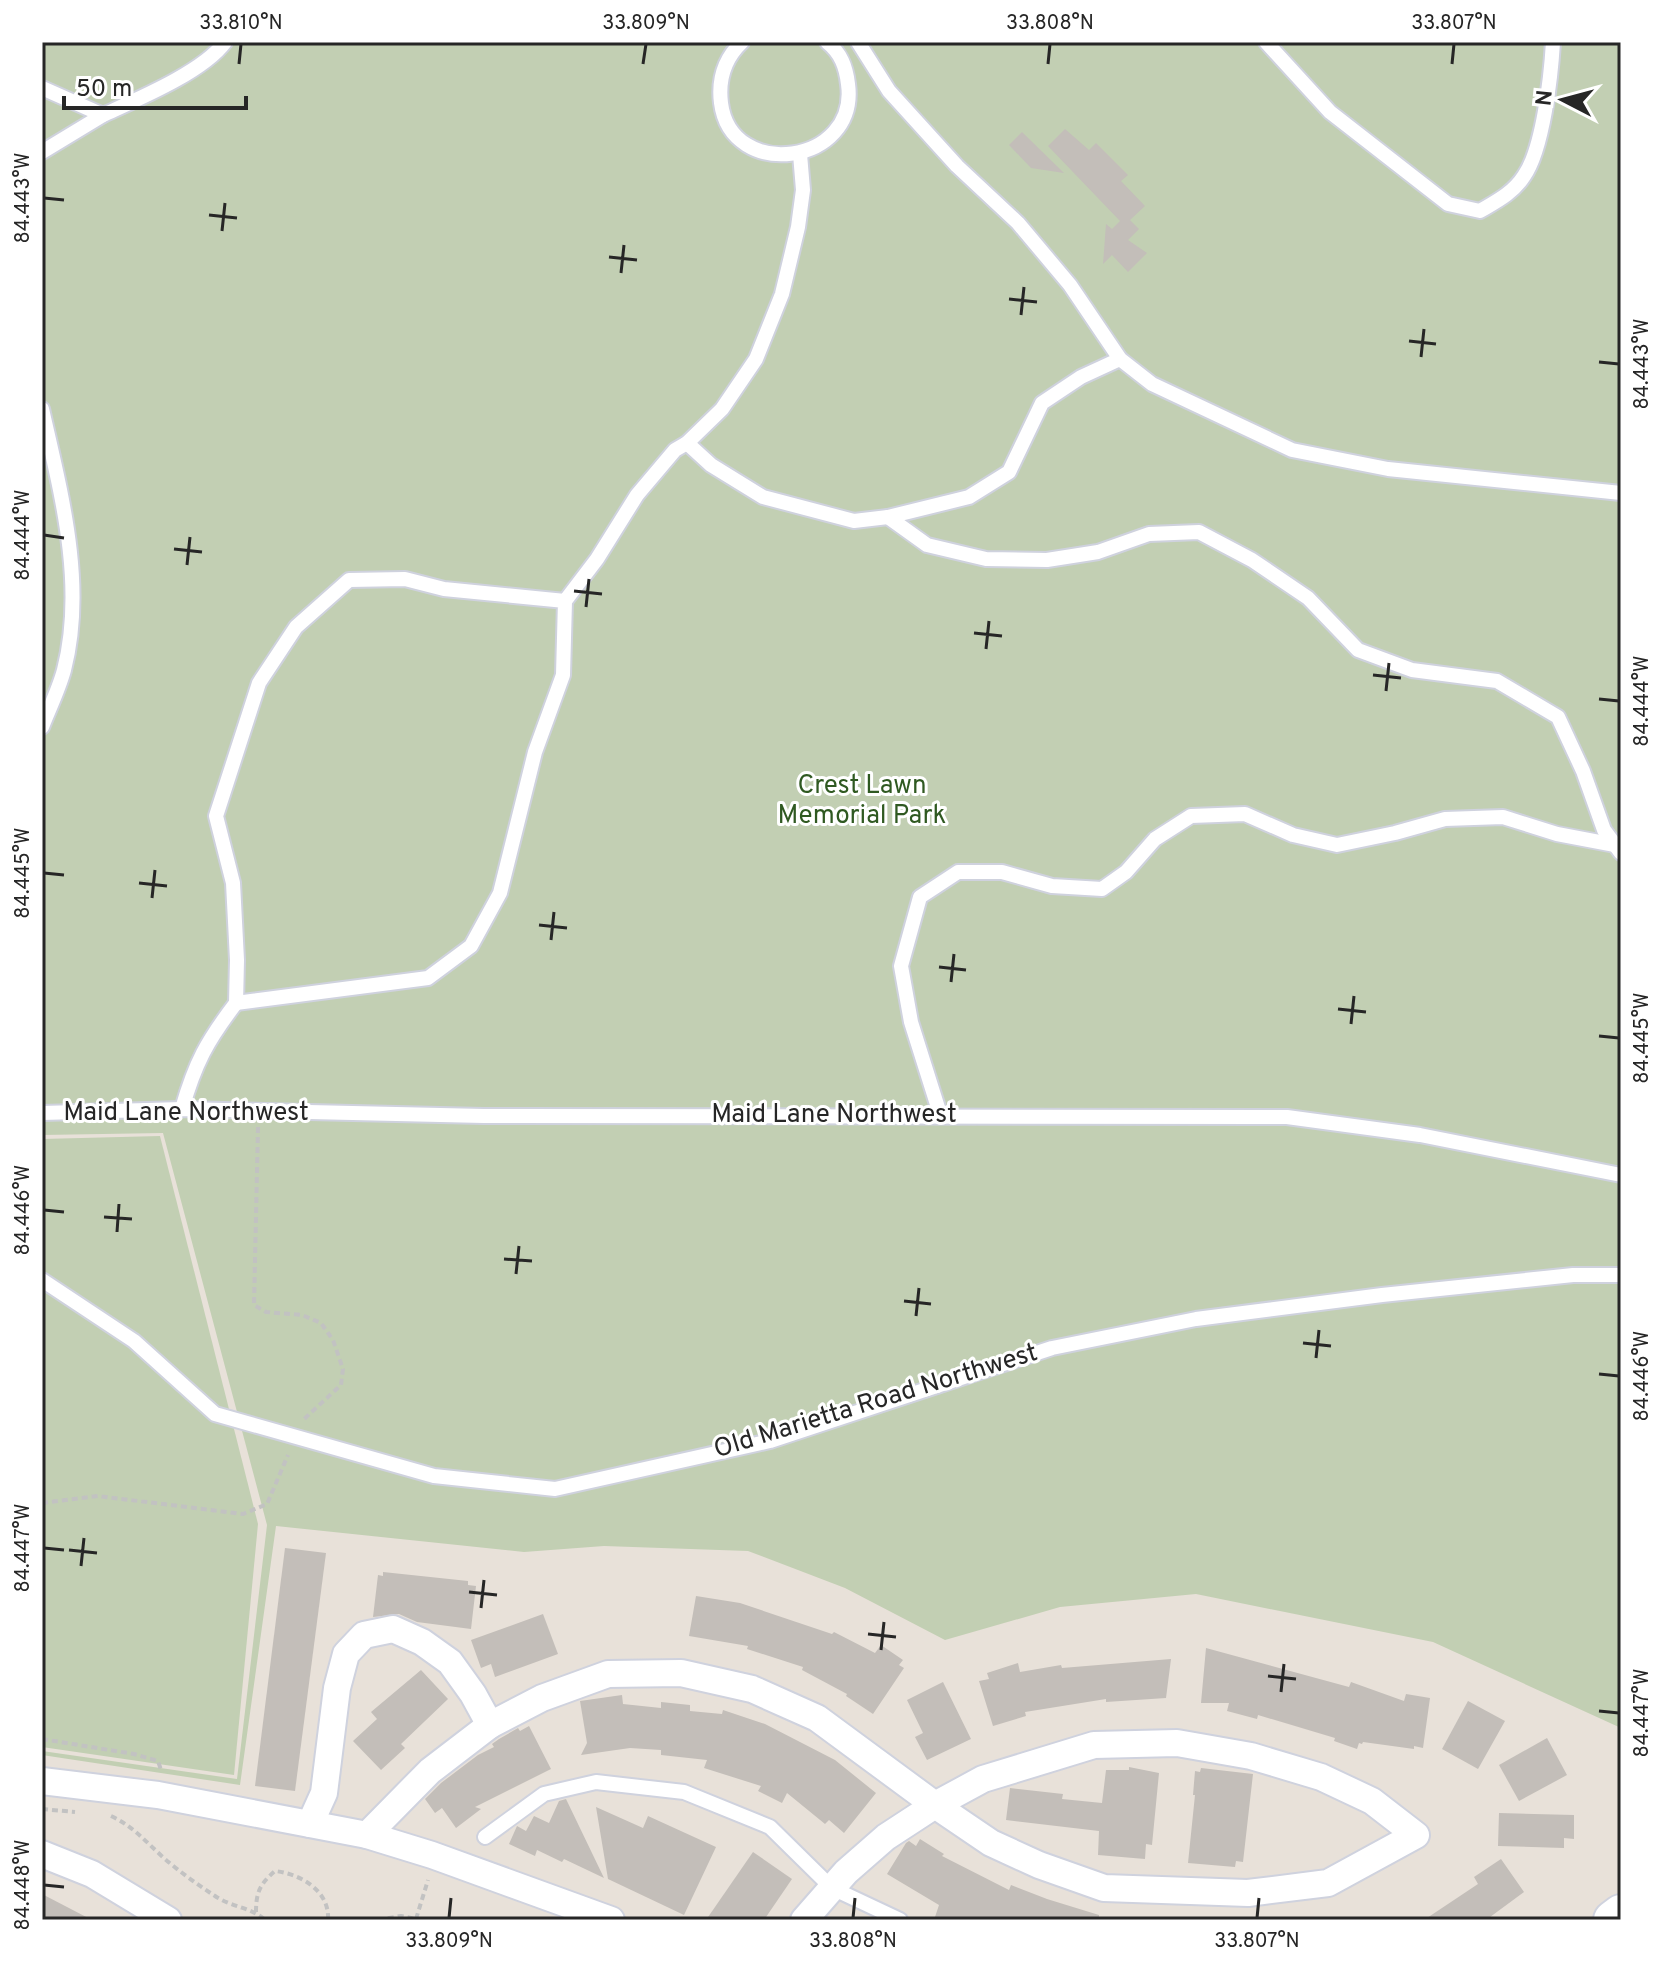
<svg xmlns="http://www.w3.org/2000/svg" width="1663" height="1962" font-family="Overpass,sans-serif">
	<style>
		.cemetery { fill: #c2cfb3 }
		.building { fill: #c3beb9 }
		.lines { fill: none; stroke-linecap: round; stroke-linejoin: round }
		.lane-casing { stroke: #cfd2de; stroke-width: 18 }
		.street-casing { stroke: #cfd2de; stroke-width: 30 }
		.secondary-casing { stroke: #cfd2de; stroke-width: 42 }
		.path { stroke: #c2c2c2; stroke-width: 4; stroke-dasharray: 6 4; stroke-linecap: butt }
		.lane { stroke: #fff; stroke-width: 14 }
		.street { stroke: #fff; stroke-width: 26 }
		.secondary { stroke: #fff; stroke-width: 38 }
		.ticks { fill: none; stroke: #262626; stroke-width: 3 }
		.labels { text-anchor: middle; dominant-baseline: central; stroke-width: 6; stroke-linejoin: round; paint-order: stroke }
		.park-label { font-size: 26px; fill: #2f5921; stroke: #fff }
		.street-label { font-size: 26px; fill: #262626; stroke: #fff }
		.neatline { fill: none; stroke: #262626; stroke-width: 3 }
		.ticks-label { font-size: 20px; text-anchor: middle; fill: #262626 }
	</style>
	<rect width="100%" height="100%" fill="#e8e1d9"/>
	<g class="cemetery">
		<polygon points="42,42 1621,42 1621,1728 1433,1642 1196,1594 1060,1607 945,1640 845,1588 748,1551 604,1546 524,1552 276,1526 240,1785 42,1755 42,1751 237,1779 267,1525 163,1133 42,1135"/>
		<polygon points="160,1136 258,1524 234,1775 42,1747 42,1139"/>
	</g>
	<g class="building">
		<polygon points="1065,129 1089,150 1096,143 1128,175 1121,181 1145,206 1130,220 1139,229 1128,240 1147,253 1128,272 1112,255 1103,264 1106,224 1112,229 1120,221 1048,146"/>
		<polygon points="1022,132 1064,173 1031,168 1009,145"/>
		<polygon points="285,1548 326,1553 295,1791 255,1786"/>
		<polygon points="383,1572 468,1581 468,1585 476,1586 471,1629 417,1622 399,1614 373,1617 378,1575 383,1576"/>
		<polygon points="696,1596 740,1603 832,1634 834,1632 875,1653 881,1645 903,1660 899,1665 904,1668 873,1714 846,1696 847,1694 802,1670 803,1667 747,1649 748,1646 689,1636"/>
		<polygon points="543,1614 558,1654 495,1677 491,1664 481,1668 471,1640"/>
		<polygon points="1206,1648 1349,1687 1351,1682 1404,1701 1406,1694 1430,1698 1423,1748 1414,1746 1414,1749 1363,1742 1362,1744 1359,1743 1357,1749 1334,1741 1335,1738 1258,1715 1257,1719 1227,1711 1229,1703 1201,1703"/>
		<polygon points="1171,1659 1166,1698 1106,1702 1106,1699 1025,1712 1026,1716 993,1726 979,1681 989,1679 987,1673 1018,1663 1020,1672 1061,1665 1062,1668"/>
		<polygon points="421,1670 448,1699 401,1744 405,1748 381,1770 353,1741 377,1719 371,1712"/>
		<polygon points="943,1682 971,1739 927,1760 915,1737 923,1733 907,1700"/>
		<polygon points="622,1695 623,1704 661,1708 661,1702 690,1705 690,1711 722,1714 723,1710 765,1724 835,1760 876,1793 844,1833 829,1820 825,1824 787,1793 782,1803 758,1791 761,1786 704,1768 707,1760 661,1755 661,1750 630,1748 581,1755 587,1743 580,1701"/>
		<polygon points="1468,1701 1505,1721 1478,1769 1442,1749"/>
		<polygon points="529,1726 551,1769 475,1807 481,1809 456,1828 442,1808 435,1813 425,1799 441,1783 478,1755 494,1747 492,1744 499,1739 518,1728 520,1731"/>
		<polygon points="1547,1738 1567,1775 1519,1801 1499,1765"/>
		<polygon points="1129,1767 1159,1773 1152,1845 1146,1844 1145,1859 1098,1855 1099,1831 1006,1820 1010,1788 1063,1794 1062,1799 1102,1803 1106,1770 1129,1770"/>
		<polygon points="1201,1768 1253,1774 1243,1862 1236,1861 1235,1867 1188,1863 1195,1795 1193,1795 1195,1771 1200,1772"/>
		<polygon points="566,1799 604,1878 564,1859 562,1862 537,1850 535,1856 509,1844 517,1826 526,1831 534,1816 549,1823 559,1801"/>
		<polygon points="596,1807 643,1828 648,1816 716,1847 684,1915 608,1879"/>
		<polygon points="1499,1813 1574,1815 1574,1839 1564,1838 1564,1848 1498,1846"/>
		<polygon points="920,1839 944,1854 942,1856 1009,1890 1011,1885 1047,1899 1099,1915 1099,1920 934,1920 939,1905 887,1874 906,1843 909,1841 916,1846"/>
		<polygon points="753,1852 792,1879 764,1920 706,1920"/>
		<polygon points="1501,1859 1524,1892 1486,1920 1424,1920 1478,1884 1474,1877"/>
		<polygon points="42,1894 92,1920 42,1920"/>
	</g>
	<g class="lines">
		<defs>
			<g id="lane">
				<path d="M742 42C724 59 718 79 721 103 731 182 859 165 848 84 846 67 841 53 827 42"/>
				<polyline points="858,42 889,91 957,166 1018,223 1070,285 1120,359 1152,384 1292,450 1388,469 1621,493"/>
				<path d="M1266 42 1330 112 1448 204 1480 211C1497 201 1513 193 1524 176 1543 149 1551 76 1553 42"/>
				<path d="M42 88 103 115C138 99 203 72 225 42"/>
				<polyline points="42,152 103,115"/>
				<path d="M42 409C61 493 86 585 64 670 59 689 49 709 42 727"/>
				<polyline points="687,443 711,465 763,497 854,521 888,517 969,497 1009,472 1042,403 1081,377 1120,359"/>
				<polyline points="888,517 927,545 986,559 1047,560 1098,552 1149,534 1199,532 1252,560 1308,598 1358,650 1412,670 1497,681 1558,717 1583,771 1604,830 1621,853"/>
				<polyline points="565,601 563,675 535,752 500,893 471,946 428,978 236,1003 237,960 233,883 216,816 259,683 296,627 349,580 405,579 444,589 565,601 597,559 637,495 675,450 687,443 722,409 756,359 782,294 798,227 803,190 800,154"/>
				<path d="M182 1109C195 1063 207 1041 236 1003"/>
				<polyline points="42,1113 182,1109 484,1116 1287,1117 1420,1135 1621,1175"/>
				<polyline points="940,1114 911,1022 901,966 920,897 958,872 1002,872 1052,886 1102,889 1126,872 1155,839 1191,816 1245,814 1293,835 1337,845 1395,833 1445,819 1503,817 1557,834 1615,845"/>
				<polyline points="42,1280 134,1341 215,1414 434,1476 555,1489 770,1441 1052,1348 1196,1319 1382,1295 1573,1275 1621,1275"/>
				<polyline points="485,1837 544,1794 596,1782 684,1792 770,1827 832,1888 900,1920"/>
			</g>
			<g id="street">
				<polyline points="42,1781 158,1795 367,1835 432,1855 611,1920"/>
				<polyline points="310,1824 324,1793 337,1688 346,1654 364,1635 393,1629 422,1642 450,1662 473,1694 490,1725"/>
				<polyline points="367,1835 430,1771 490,1725 542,1698 608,1674 681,1673 752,1689 817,1718 935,1805 991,1843 1039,1865 1104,1888 1248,1893 1328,1883 1416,1835 1372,1801 1321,1777 1251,1756 1177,1743 1094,1745 983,1779 935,1805 886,1837 846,1872 804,1920"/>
				<polyline points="42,1854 92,1874 168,1920"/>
			</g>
			<polyline id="secondary" points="1613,1920 1621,1914"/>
		</defs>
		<use href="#lane" class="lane-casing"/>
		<use href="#street" class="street-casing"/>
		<use href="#secondary" class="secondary-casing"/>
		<g class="path">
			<polyline points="258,1127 254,1305 266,1312 302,1315 321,1323 333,1340 343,1369 341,1385 303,1420"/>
			<polyline points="42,1503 98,1496 243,1514 267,1504 288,1455"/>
			<polyline points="42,1739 134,1754 158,1761 161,1770"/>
			<polyline points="42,1809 75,1812"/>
			<path d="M111 1816C133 1826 147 1843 165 1859 180 1872 198 1885 215 1896 231 1907 251 1907 265 1920"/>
			<path d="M256 1912C256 1892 260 1884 275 1871 301 1874 330 1891 328 1920"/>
			<polyline points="416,1919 428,1880"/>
			<polyline points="378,1920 401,1916 421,1920"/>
		</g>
		<use href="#lane" class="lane"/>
		<use href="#street" class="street"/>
		<use href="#secondary" class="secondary"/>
	</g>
	<path class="ticks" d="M239 64 241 44M643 64 646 44M1048 64 1050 44M1452 64 1454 44M44 198 64 200M209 215 237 218M222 231 225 203M609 257 637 260M621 273 624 245M1009 299 1037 302M1021 315 1024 287M1409 341 1436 344M1421 357 1424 329M1599 362 1619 364M44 535 64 538M174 549 202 552M187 565 190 537M574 591 602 594M586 607 589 579M974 633 1002 636M986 649 989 621M1373 675 1401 678M1386 691 1389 663M1599 699 1619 701M44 873 64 875M139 883 167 886M152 898 155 870M539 925 567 928M551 940 554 912M939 967 966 970M951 982 954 954M1338 1009 1366 1012M1351 1024 1354 996M1599 1036 1619 1038M44 1210 64 1212M104 1217 132 1219M117 1232 119 1204M504 1259 532 1261M516 1274 519 1246M904 1301 931 1304M916 1316 919 1288M1303 1343 1331 1346M1316 1358 1319 1330M1599 1374 1619 1376M44 1548 64 1550M69 1550 97 1553M81 1566 84 1538M469 1592 497 1595M481 1608 484 1580M868 1634 896 1637M881 1650 884 1622M1268 1676 1296 1679M1281 1692 1284 1664M1599 1711 1619 1713M44 1885 64 1887M449 1918 451 1898M853 1918 855 1898M1257 1918 1259 1898"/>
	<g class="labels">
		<g class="park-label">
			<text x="862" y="786">Crest Lawn<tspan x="862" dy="30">Memorial Park</tspan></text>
		</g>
		<g class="street-label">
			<text x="186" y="1113">Maid Lane Northwest</text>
			<text x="834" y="1115">Maid Lane Northwest</text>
			<text transform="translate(876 1402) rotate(-17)">Old Marietta Road Northwest</text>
		</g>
	</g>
	<rect width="1663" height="1962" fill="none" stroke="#ffffff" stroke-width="88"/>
	<g transform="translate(1563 100) rotate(276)" stroke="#ffffff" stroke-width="6" paint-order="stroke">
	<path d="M0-6L14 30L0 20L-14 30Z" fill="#262626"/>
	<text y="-12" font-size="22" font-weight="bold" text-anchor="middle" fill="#262626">N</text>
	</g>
	<path d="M64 96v12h182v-12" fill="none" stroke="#262626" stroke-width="4"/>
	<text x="76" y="96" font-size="24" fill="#262626" stroke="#ffffff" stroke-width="6" paint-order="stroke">50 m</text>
	<rect x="44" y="44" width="1575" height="1874" class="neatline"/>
	<g class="ticks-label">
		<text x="241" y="29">33.810°N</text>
		<text x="646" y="29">33.809°N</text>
		<text x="1050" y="29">33.808°N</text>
		<text x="1454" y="29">33.807°N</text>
		<text transform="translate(22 198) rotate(-90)" y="7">84.443°W</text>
		<text transform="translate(1641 364) rotate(-90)" y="7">84.443°W</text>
		<text transform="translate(22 535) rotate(-90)" y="7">84.444°W</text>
		<text transform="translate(1641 701) rotate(-90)" y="7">84.444°W</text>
		<text transform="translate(22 873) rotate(-90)" y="7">84.445°W</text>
		<text transform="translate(1641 1038) rotate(-90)" y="7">84.445°W</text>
		<text transform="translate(22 1210) rotate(-90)" y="7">84.446°W</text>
		<text transform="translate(1641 1376) rotate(-90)" y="7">84.446°W</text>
		<text transform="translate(22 1548) rotate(-90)" y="7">84.447°W</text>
		<text transform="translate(1641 1713) rotate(-90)" y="7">84.447°W</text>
		<text transform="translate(22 1885) rotate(-90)" y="7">84.448°W</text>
		<text x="449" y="1947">33.809°N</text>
		<text x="853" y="1947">33.808°N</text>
		<text x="1257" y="1947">33.807°N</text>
	</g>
</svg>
